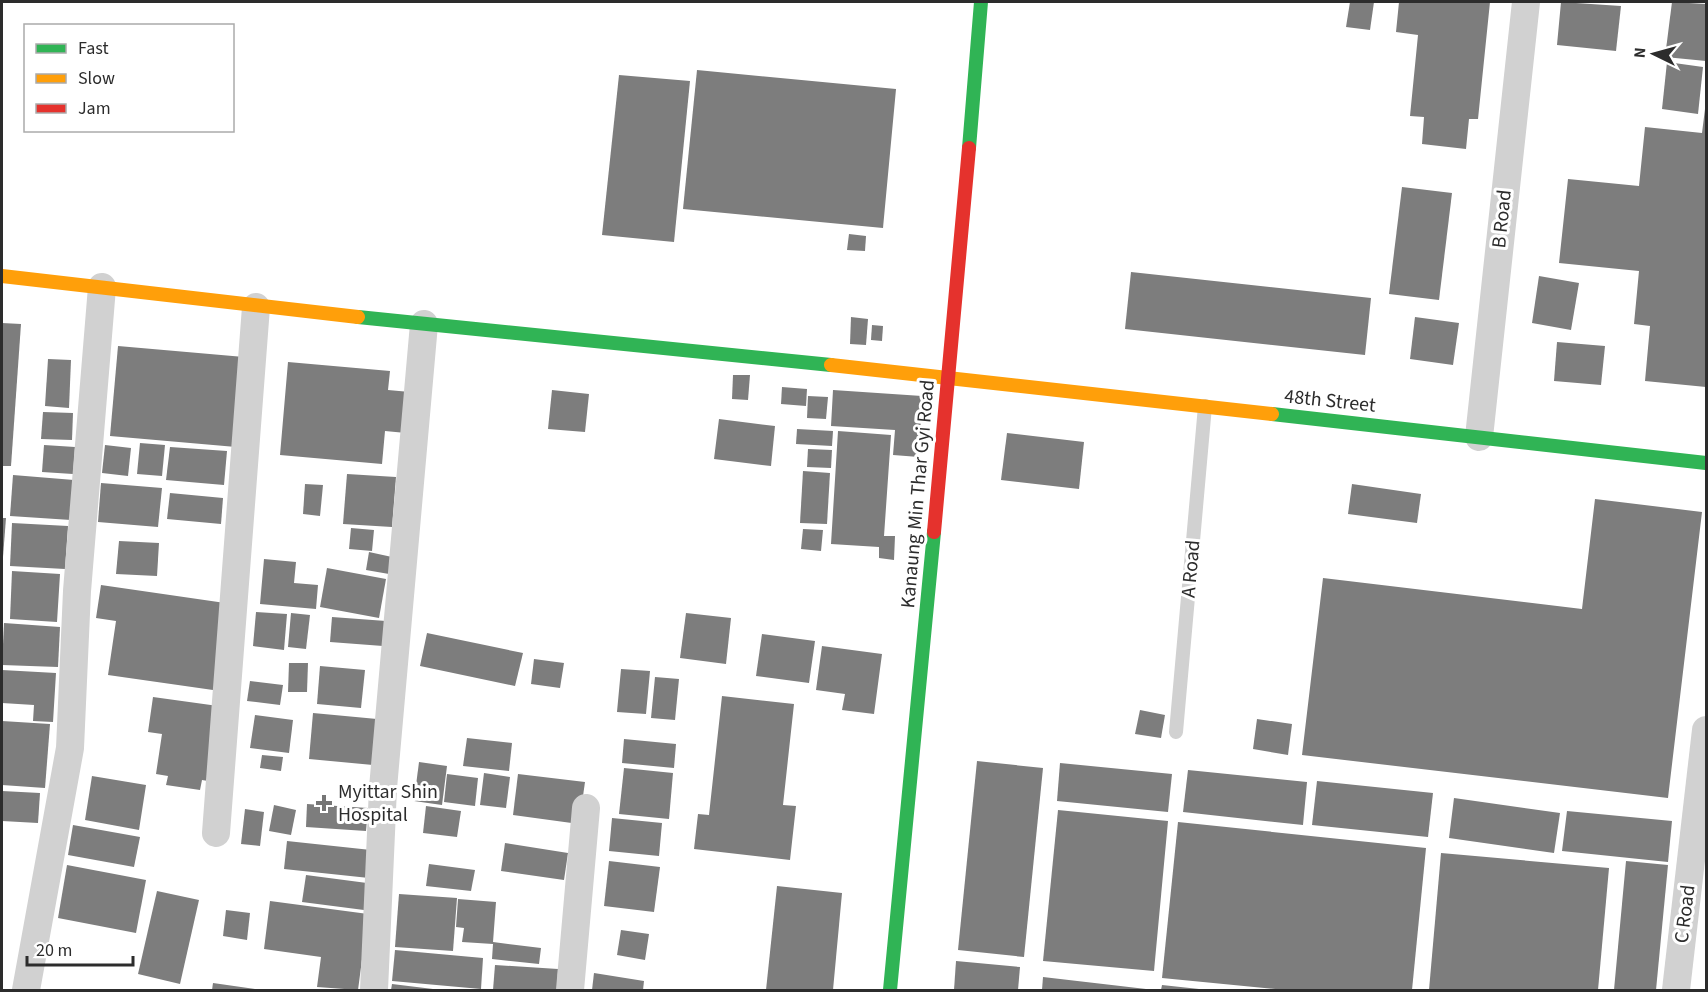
<svg xmlns="http://www.w3.org/2000/svg" width="1708" height="992" font-family="'Source Sans 3',sans-serif">
	<style>
		.building { fill: #7d7d7d }
		.lines { fill: none; stroke-linecap: round; stroke-linejoin: round }
		.lane { stroke: #d1d1d1; stroke-width: 14 }
		.street { stroke: #d1d1d1; stroke-width: 28 }
		.fast { stroke: #30b455; stroke-width: 14 }
		.slow { stroke: #ff9f0a; stroke-width: 14 }
		.jam { stroke: #e5322d; stroke-width: 14 }
		.poi-dot { fill: #767676; stroke: #fff; stroke-width: 2 }
		.labels { text-anchor: middle; dominant-baseline: central; stroke-width: 6; stroke-linejoin: round; paint-order: stroke }
		.street-label { font-size: 20px; fill: #2c2c2c; stroke: #fff }
		.poi-label { font-size: 20px; fill: #2c2c2c; stroke: #fff; text-anchor: start }
	</style>
	<rect width="100%" height="100%" fill="#fff"/>
	<g class="building">
		<polygon points="1350,2 1374,2 1370,30 1346,27"/>
		<polygon points="1399,2 1490,2 1478,119 1469,119 1466,149 1422,144 1424,117 1410,116 1418,35 1396,32"/>
		<polygon points="1561,2 1621,6 1616,51 1557,45"/>
		<polygon points="1672,2 1706,4 1706,61 1665,57"/>
		<polygon points="1667,62 1703,67 1698,114 1662,109"/>
		<polygon points="697,70 896,89 883,228 683,209"/>
		<polygon points="619,75 690,81 674,242 602,235"/>
		<polygon points="1705,109 1706,387 1645,381 1650,326 1634,324 1639,271 1559,263 1568,179 1639,186 1645,127 1702,133"/>
		<polygon points="1402,187 1452,193 1439,300 1389,294"/>
		<polygon points="849,234 866,236 865,251 847,250"/>
		<polygon points="1131,272 1371,298 1365,355 1125,329"/>
		<polygon points="1539,276 1579,283 1571,330 1532,323"/>
		<polygon points="851,317 868,319 866,345 850,344"/>
		<polygon points="1415,317 1459,323 1453,365 1410,359"/>
		<polygon points="2,323 21,324 11,466 2,466"/>
		<polygon points="872,325 883,326 882,341 871,340"/>
		<polygon points="1557,342 1605,346 1601,385 1554,381"/>
		<polygon points="118,346 244,357 236,447 110,436"/>
		<polygon points="48,359 71,360 69,408 45,406"/>
		<polygon points="288,362 390,371 388,390 410,392 406,433 385,431 382,464 280,455"/>
		<polygon points="733,375 750,375 748,400 732,399"/>
		<polygon points="782,387 807,389 806,406 781,404"/>
		<polygon points="552,390 589,394 585,432 548,429"/>
		<polygon points="833,390 922,396 919,457 893,455 895,430 831,426"/>
		<polygon points="808,396 828,397 826,419 807,418"/>
		<polygon points="43,412 73,413 72,440 41,439"/>
		<polygon points="719,419 775,426 771,466 714,459"/>
		<polygon points="797,429 833,431 832,446 796,444"/>
		<polygon points="838,431 891,435 884,536 895,536 894,560 879,558 879,547 831,544"/>
		<polygon points="1007,433 1084,442 1079,489 1001,480"/>
		<polygon points="140,443 165,445 162,476 137,474"/>
		<polygon points="44,445 75,447 73,474 42,472"/>
		<polygon points="105,445 131,448 128,476 102,473"/>
		<polygon points="170,447 227,451 224,485 166,480"/>
		<polygon points="808,449 832,450 831,468 807,467"/>
		<polygon points="803,471 830,473 827,524 800,523"/>
		<polygon points="347,474 396,477 392,527 343,524"/>
		<polygon points="13,475 74,480 71,520 10,516"/>
		<polygon points="101,483 162,488 158,527 98,522"/>
		<polygon points="305,484 323,485 320,516 303,514"/>
		<polygon points="1352,484 1421,494 1417,523 1348,514"/>
		<polygon points="170,493 223,498 221,524 167,519"/>
		<polygon points="1595,499 1702,512 1668,798 1302,755 1323,578 1582,609"/>
		<polygon points="2,518 6,518 3,557 2,557"/>
		<polygon points="12,523 68,526 65,569 10,566"/>
		<polygon points="351,528 374,530 372,551 349,549"/>
		<polygon points="803,529 823,530 821,551 801,549"/>
		<polygon points="119,541 159,543 157,576 116,574"/>
		<polygon points="369,552 392,557 389,574 366,570"/>
		<polygon points="264,559 296,562 294,583 318,585 316,609 260,604"/>
		<polygon points="327,568 386,579 379,618 320,607"/>
		<polygon points="12,571 60,574 57,622 10,619"/>
		<polygon points="101,585 232,604 220,691 108,675 116,621 96,618"/>
		<polygon points="256,612 287,614 284,650 253,646"/>
		<polygon points="291,613 310,615 306,649 288,647"/>
		<polygon points="686,613 731,618 726,664 680,658"/>
		<polygon points="332,617 386,621 383,646 330,642"/>
		<polygon points="4,623 60,627 58,667 2,665"/>
		<polygon points="427,633 523,653 515,686 420,666"/>
		<polygon points="762,634 815,641 809,683 756,676"/>
		<polygon points="822,646 882,654 874,714 842,710 845,694 816,690"/>
		<polygon points="534,659 564,663 560,688 531,684"/>
		<polygon points="289,663 308,663 307,692 288,692"/>
		<polygon points="320,666 365,670 361,708 317,704"/>
		<polygon points="621,669 650,671 646,714 617,712"/>
		<polygon points="2,670 56,673 53,722 33,721 34,705 2,703"/>
		<polygon points="655,677 679,679 675,720 651,718"/>
		<polygon points="250,681 283,685 280,705 247,701"/>
		<polygon points="722,696 794,704 783,805 796,806 790,860 694,849 698,814 709,815"/>
		<polygon points="153,697 218,706 208,781 202,780 200,790 166,785 168,776 156,774 162,734 148,732"/>
		<polygon points="1140,710 1165,715 1161,738 1135,734"/>
		<polygon points="313,713 377,719 373,765 309,759"/>
		<polygon points="255,715 293,720 289,753 250,748"/>
		<polygon points="1257,719 1292,724 1288,755 1253,749"/>
		<polygon points="2,721 50,724 45,788 2,785"/>
		<polygon points="467,738 512,743 509,771 463,766"/>
		<polygon points="624,739 676,744 674,768 622,763"/>
		<polygon points="262,755 283,757 281,771 260,768"/>
		<polygon points="977,761 1043,768 1024,957 958,950"/>
		<polygon points="419,762 447,766 442,805 414,801"/>
		<polygon points="1060,763 1172,774 1168,812 1057,801"/>
		<polygon points="624,768 673,773 669,819 619,814"/>
		<polygon points="1188,770 1307,782 1303,825 1183,812"/>
		<polygon points="484,773 510,777 506,808 480,805"/>
		<polygon points="447,774 478,778 475,806 444,802"/>
		<polygon points="518,774 585,782 579,824 513,815"/>
		<polygon points="92,776 146,785 139,830 85,820"/>
		<polygon points="1317,781 1433,793 1428,837 1312,825"/>
		<polygon points="2,791 40,793 38,823 2,821"/>
		<polygon points="1454,798 1560,813 1554,853 1449,838"/>
		<polygon points="307,804 368,808 366,831 306,827"/>
		<polygon points="274,805 296,810 291,835 269,831"/>
		<polygon points="426,806 461,811 457,837 423,833"/>
		<polygon points="245,809 264,812 260,846 241,844"/>
		<polygon points="1058,810 1168,821 1154,971 1043,961"/>
		<polygon points="1567,811 1672,821 1668,862 1562,851"/>
		<polygon points="612,818 662,823 659,856 609,851"/>
		<polygon points="1178,822 1426,848 1412,990 1286,990 1162,978"/>
		<polygon points="73,825 140,837 134,867 68,855"/>
		<polygon points="287,841 371,850 369,878 284,869"/>
		<polygon points="505,843 568,853 564,880 501,871"/>
		<polygon points="1441,853 1609,868 1598,990 1429,990"/>
		<polygon points="609,861 660,867 654,912 604,906"/>
		<polygon points="1626,861 1668,865 1656,990 1614,990"/>
		<polygon points="429,864 475,870 471,891 426,886"/>
		<polygon points="67,865 146,880 136,933 58,918"/>
		<polygon points="306,875 367,883 364,910 302,902"/>
		<polygon points="777,886 842,893 833,990 766,990"/>
		<polygon points="157,891 199,900 180,984 138,974"/>
		<polygon points="399,894 457,898 453,951 395,947"/>
		<polygon points="458,899 496,902 493,942 541,948 539,964 492,959 493,944 462,942 464,928 456,927"/>
		<polygon points="270,901 368,914 358,990 317,987 321,957 264,949"/>
		<polygon points="226,910 250,913 247,940 223,936"/>
		<polygon points="621,930 649,934 645,960 617,955"/>
		<polygon points="395,950 483,958 481,989 392,981"/>
		<polygon points="956,961 1020,967 1018,990 954,990"/>
		<polygon points="495,965 558,969 557,990 493,990"/>
		<polygon points="594,973 644,981 643,990 592,990"/>
		<polygon points="1043,977 1146,989 1146,990 1042,990"/>
		<polygon points="213,983 255,989 255,990 212,990"/>
		<polygon points="392,984 433,989 433,990 391,990"/>
		<polygon points="1162,985 1199,989 1199,990 1161,990"/>
	</g>
	<g class="lines">
		<polyline class="lane" points="1176,732 1205,406"/>
		<g class="street">
			<polyline points="1479,437 1526,2"/>
			<polyline points="216,833 256,307"/>
			<polyline points="26,990 70,748 77,591 102,287"/>
			<polyline points="374,990 383,788 424,324"/>
			<polyline points="570,990 586,808"/>
			<polyline points="1676,990 1706,730"/>
		</g>
		<g class="fast">
			<polyline points="969,148 981,2"/>
			<polyline points="358,317 831,365"/>
			<polyline points="1272,414 1706,463"/>
			<polyline points="890,990 934,532"/>
		</g>
		<g class="slow">
			<polyline points="2,276 358,317"/>
			<polyline points="831,365 1272,414"/>
		</g>
		<polyline class="jam" points="934,532 969,148"/>
	</g>
	<path class="poi-dot" d="M321 794h6v6h6v6h-6v6h-6v-6h-6v-6h6z"/>
	<g class="labels">
		<g class="street-label">
			<text transform="translate(1502 219) rotate(-84)">B Road</text>
			<text transform="translate(1330 401) rotate(6)">48th Street</text>
			<text transform="translate(918 494) rotate(-85)">Kanaung Min Thar Gyi Road</text>
			<text transform="translate(1191 569) rotate(-85)">A Road</text>
			<text transform="translate(1685 914) rotate(-83)">C Road</text>
		</g>
		<g class="poi-label">
			<text x="338" y="792">Myittar Shin<tspan x="338" dy="23">Hospital</tspan></text>
		</g>
	</g>
	<rect width="1708" height="992" fill="none" stroke="#2c2c2c" stroke-width="6"/>
	<rect x="24" y="24" width="210" height="108" fill="#ffffff" stroke="#ababab" stroke-width="1.5"/>
	<rect x="36" y="44" width="30" height="9" fill="#30b455" stroke="#ababab" stroke-width="1.5"/>
	<text x="78" y="54" font-size="18" fill="#2c2c2c">Fast</text>
	<rect x="36" y="74" width="30" height="9" fill="#ff9f0a" stroke="#ababab" stroke-width="1.5"/>
	<text x="78" y="84" font-size="18" fill="#2c2c2c">Slow</text>
	<rect x="36" y="104" width="30" height="9" fill="#e5322d" stroke="#ababab" stroke-width="1.5"/>
	<text x="78" y="114" font-size="18" fill="#2c2c2c">Jam</text>
	<g transform="translate(1654 54) rotate(275)" stroke="#ffffff" stroke-width="4.5" paint-order="stroke">
	<path d="M0-4.5L10 22L0 15L-10 22Z" fill="#2c2c2c"/>
	<text y="-9" font-size="16" font-weight="bold" text-anchor="middle" fill="#2c2c2c">N</text>
	</g>
	<path d="M27 956v9h106v-9" fill="none" stroke="#2c2c2c" stroke-width="3"/>
	<text x="36" y="956" font-size="18" fill="#2c2c2c" stroke="#ffffff" stroke-width="4.5" paint-order="stroke">20 m</text>
</svg>
